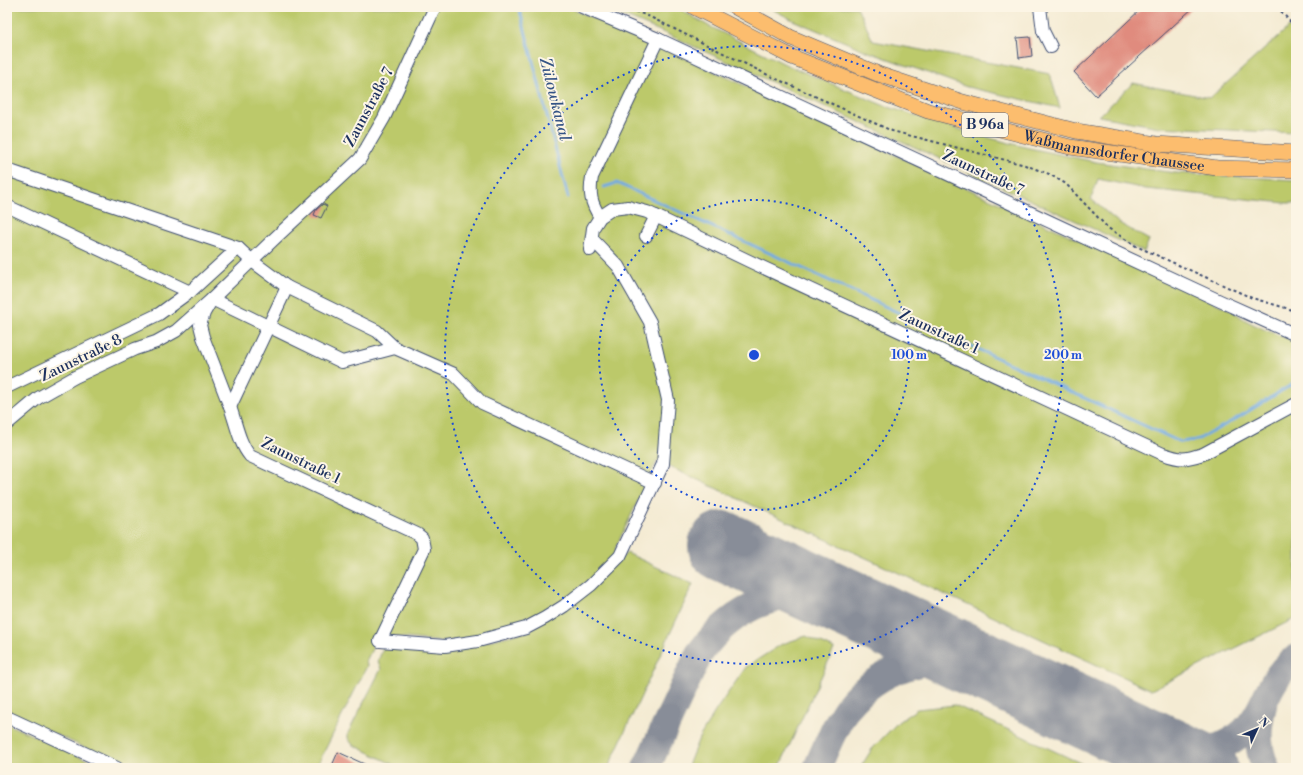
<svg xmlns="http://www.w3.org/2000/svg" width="1303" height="775" font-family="'Libre Bodoni',serif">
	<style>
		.green { fill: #bcc96b; stroke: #6c7c64 }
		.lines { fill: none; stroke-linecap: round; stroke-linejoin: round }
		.stream { stroke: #73abe2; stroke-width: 3 }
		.taxiway { stroke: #888d98; stroke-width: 28 }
		.runway { stroke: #888d98; stroke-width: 70 }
		.building { fill: #e08b7e }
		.minor-casing { stroke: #3c4b70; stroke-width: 14 }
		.major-casing { stroke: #3c4b70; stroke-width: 16 }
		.path { stroke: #3c4b70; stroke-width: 2; stroke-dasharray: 3 3; stroke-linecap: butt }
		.minor { stroke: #fff; stroke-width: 12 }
		.major { stroke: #fcbd6e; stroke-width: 15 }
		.ring { fill: none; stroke: #1d4ed8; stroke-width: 2; stroke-dasharray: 2 4 }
		.labels { text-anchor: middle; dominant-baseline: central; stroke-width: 4; stroke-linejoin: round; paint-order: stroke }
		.shield { fill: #fcf5e5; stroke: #5e6a86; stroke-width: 1 }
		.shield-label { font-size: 14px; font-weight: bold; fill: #1b2f5e }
		.street-label { font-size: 15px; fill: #1b2f5e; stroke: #fcf5e5 }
		.water-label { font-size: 16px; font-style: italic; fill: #355486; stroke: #fcf5e5 }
		.centre { fill: #1d4ed8; stroke: #fcf5e5; stroke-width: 2 }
		.ring-label { font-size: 12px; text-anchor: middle; font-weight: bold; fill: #1d4ed8; stroke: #fcf5e5; stroke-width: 4; stroke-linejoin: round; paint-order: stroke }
	</style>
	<rect width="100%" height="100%" fill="#fcf5e5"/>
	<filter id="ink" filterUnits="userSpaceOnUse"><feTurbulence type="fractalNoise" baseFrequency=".025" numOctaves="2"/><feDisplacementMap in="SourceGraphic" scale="8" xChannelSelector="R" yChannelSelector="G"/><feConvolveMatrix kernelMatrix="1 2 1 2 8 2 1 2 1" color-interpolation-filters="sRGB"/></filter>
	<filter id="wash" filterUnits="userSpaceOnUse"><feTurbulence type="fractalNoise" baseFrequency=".012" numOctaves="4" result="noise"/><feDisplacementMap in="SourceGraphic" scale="16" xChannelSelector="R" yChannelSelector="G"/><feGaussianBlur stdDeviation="0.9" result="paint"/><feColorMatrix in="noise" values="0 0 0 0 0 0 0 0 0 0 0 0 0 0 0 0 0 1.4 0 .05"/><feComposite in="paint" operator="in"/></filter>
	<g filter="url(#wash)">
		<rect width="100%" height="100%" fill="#f4ebd3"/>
		<g class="green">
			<path d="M7 7H568L672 52 1233 311C1247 324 1277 335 1296 341V618L1151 690 657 461 615 549 618 552 607 564 562 603 516 627 480 637 443 642 379 635 366 661 367 666 316 768H129L7 712Z"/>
			<polygon points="602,7 676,7 707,25 787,65 885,106 974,134 1029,148 1096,162 1175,173 1296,180 1296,203 1285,203 1146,189 1098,179 1091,199 1119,223 1149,240 1144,252 660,31"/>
			<polygon points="768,7 857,7 873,41 1050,74 1060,108 967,87 869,52 795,21"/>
			<polygon points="1289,27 1296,35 1296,133 1159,127 1099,116 1133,83 1210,98"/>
			<polygon points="627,553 693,584 608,768 400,768 352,744 348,738 348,733 381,669 378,661 384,646 446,651 529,631"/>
			<polygon points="806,636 834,649 779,768 687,768 699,738 716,710 746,667 782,644"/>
			<polygon points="955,705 1091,768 860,768 872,749 898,722 917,709"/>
			<polygon points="7,724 105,768 7,768"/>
		</g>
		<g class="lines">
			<g class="stream">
				<polyline points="519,7 568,197"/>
				<polyline points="604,187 617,183 1180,442 1197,440 1234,420 1296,382"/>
			</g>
			<g class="taxiway">
				<path d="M1263 706C1257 726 1257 748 1266 768"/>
				<path d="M1167 751C1176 752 1186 753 1195 752 1220 750 1243 738 1256 716 1260 710 1263 703 1266 697 1273 682 1282 667 1296 658"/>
				<path d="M646 768 699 654C734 605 786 583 844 602"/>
				<path d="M817 768C826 748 834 726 847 708 879 667 934 651 983 666"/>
			</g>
			<polyline class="runway" points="723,546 1203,768"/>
		</g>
		<g id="blocks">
			<g class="building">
				<polygon points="1143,7 1194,7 1096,96 1074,72"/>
				<polygon points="1030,37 1032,56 1019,58 1017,38"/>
				<polygon points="323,204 327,206 321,218 314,215 316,210"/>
				<polygon points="338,752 373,768 331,768"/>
			</g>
		</g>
	</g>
	<g filter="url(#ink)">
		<use href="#blocks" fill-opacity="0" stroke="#3c4b70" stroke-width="1"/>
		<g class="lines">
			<defs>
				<g id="minor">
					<path d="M435 7 384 118 360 159 274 239 212 299 204 313 200 325 203 337C212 360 221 384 230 407 236 423 239 443 250 456L417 534 422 538 424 549 380 641 445 646 478 641 526 628 545 618 564 606 591 585 620 556 663 464 668 400 650 322 618 266 592 239"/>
					<polyline points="582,7 658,39 1220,301 1296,335"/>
					<polyline points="1040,7 1043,31 1051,47"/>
					<polyline points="7,170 238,248 252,261 287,287 377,331 395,348"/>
					<polyline points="7,206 190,292"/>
					<path d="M600 217C591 203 589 194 592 177L658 39"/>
					<polyline points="646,236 656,216"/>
					<path d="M590 250 593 228 600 217 612 209 628 207 647 212 749 261 1163 454C1181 460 1184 460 1203 454L1296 404"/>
					<polyline points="7,387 159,314 192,290 238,248"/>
					<polyline points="230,407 287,287"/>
					<polyline points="7,424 38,398 75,377 135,349 156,342 176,331 212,299 342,362 395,348 454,374 482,403 655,483"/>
					<polyline points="7,717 117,768"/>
				</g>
				<g id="major">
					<path id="s1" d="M694 7 792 57 928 111 1070 147 1217 168 1296 170"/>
					<polyline points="735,7 792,38 878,74 963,102 1076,131 1156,144 1296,153"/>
				</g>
			</defs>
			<use href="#minor" class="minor-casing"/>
			<use href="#major" class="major-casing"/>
			<g class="path">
				<polyline points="624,7 648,16 768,75 892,131 1025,165 1049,174 1066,184 1108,228 1136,246 1252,298 1296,311"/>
				<polyline points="1277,7 1296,28"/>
			</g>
			<use href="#minor" class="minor"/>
			<use href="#major" class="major"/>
		</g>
	</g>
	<g class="ring">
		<circle cx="754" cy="355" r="155"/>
		<circle cx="754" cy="355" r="309"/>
	</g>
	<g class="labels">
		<rect class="shield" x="962" y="113" width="46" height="24" rx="3"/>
		<g class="shield-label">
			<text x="985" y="125">B 96a</text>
		</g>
		<g class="street-label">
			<text transform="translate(369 107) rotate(-62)">Zaunstraße 7</text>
			<text stroke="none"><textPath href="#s1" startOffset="447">Waßmannsdorfer Chaussee</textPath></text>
			<text transform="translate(983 173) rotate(25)">Zaunstraße 7</text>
			<text transform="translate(939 332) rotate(25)">Zaunstraße 1</text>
			<text transform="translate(81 358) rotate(-26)">Zaunstraße 8</text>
			<text transform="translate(301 461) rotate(26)">Zaunstraße 1</text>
		</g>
		<g class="water-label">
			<text transform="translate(555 99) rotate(76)">Zülowkanal</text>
		</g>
	</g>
	<circle cx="754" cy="355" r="6" class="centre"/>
	<g class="ring-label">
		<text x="909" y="359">100 m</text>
		<text x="1063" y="359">200 m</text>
	</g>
	<rect width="1303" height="775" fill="none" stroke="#fcf5e5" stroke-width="24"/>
	<g transform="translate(1257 729) rotate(46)" stroke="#fcf5e5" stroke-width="3" paint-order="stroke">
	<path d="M0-3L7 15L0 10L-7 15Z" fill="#1b2f5e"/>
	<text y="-6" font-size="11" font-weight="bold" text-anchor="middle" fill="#1b2f5e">N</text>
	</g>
</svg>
